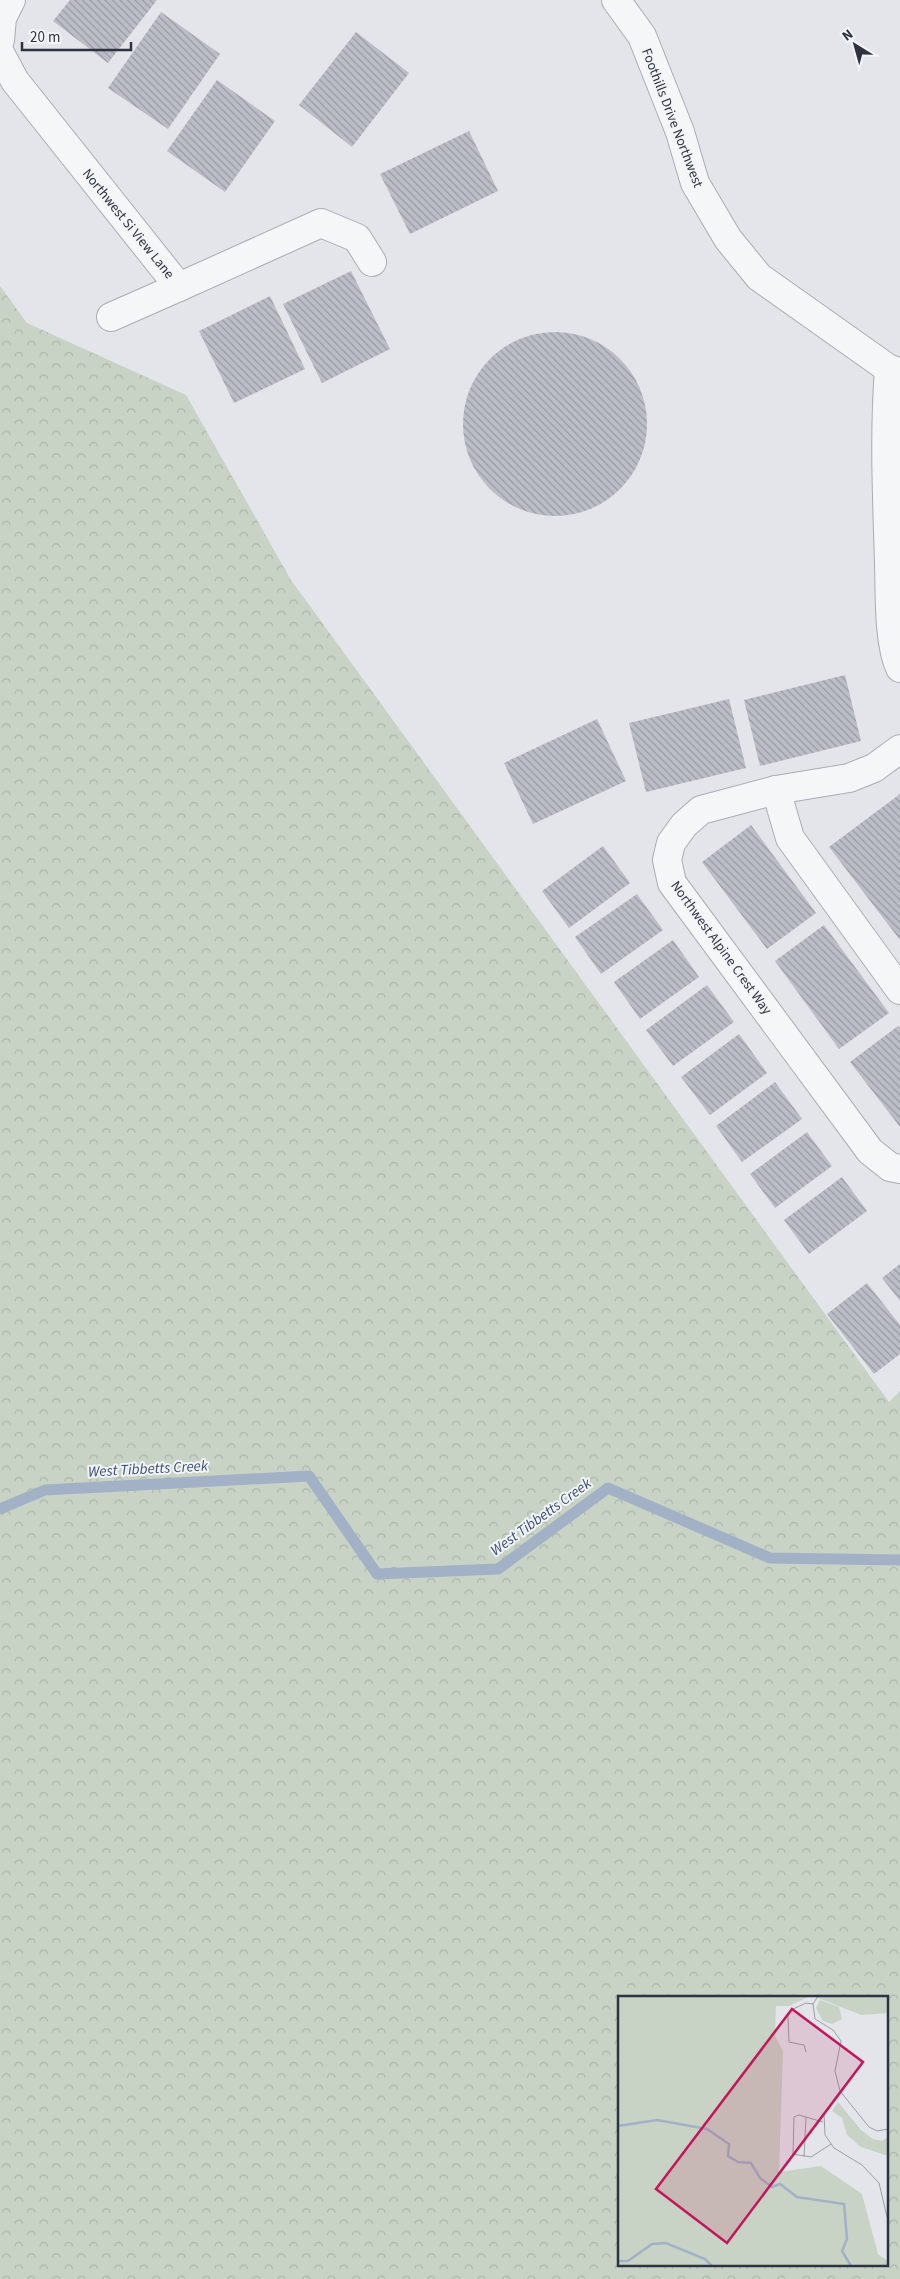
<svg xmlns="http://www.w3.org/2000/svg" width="900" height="2279" font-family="'Source Sans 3',sans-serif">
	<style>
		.forest { fill: url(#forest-crowns); fill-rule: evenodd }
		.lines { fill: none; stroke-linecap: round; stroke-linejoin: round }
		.stream { stroke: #a2b1c6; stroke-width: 11 }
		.building { fill: url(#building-back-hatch) }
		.minor-casing { stroke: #a9acb4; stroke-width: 30 }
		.minor { stroke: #f5f6f8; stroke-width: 28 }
		.labels { text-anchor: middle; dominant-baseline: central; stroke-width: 4; stroke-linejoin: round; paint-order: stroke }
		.street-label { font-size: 14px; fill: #2d3340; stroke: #f3f4f7 }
		.water-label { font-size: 15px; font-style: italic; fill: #3b5070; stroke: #f3f4f7 }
		.inset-river { fill: none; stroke: #a2b1c6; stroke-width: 2.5 }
		.inset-road { fill: none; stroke: #9a9ea6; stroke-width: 1 }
		.view { fill: #c2185b; fill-opacity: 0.15; stroke: #c2185b; stroke-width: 2.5 }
		.inset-edge { fill: none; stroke: #2d3340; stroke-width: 2.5 }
	</style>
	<defs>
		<pattern id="forest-crowns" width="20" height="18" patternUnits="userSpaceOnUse" patternTransform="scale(1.25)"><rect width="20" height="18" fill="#c8d3c5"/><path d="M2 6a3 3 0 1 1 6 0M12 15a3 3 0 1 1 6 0" fill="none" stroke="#acb6aa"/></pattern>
		<pattern id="building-back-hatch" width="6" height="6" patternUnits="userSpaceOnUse" patternTransform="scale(1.25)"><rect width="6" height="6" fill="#bbbec6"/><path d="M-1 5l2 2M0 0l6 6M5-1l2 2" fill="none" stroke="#989ba2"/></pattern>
	</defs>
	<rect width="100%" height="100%" fill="#e3e5ea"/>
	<path class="forest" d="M0 286 27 323 186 395 291 580 889 1402 900 1391V2279H0ZM619 1998H886V2265H619Z"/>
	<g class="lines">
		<polyline class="stream" points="0,1509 45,1490 309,1476 377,1574 498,1569 608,1488 770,1558 900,1560"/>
	</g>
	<g class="building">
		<polygon points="70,0 157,0 108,63 53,21"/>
		<polygon points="161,12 220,54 168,129 108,88"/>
		<polygon points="356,32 409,73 352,147 299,105"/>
		<polygon points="217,80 275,121 225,192 167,151"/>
		<polygon points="469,131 498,191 410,234 380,174"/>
		<polygon points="351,271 390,349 322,383 283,304"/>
		<polygon points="270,296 305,369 234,403 199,331"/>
		<circle cx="555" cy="424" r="92"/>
		<polygon points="845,675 861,741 760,766 744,700"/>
		<polygon points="729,699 746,768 646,792 629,723"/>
		<polygon points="597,719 626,781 533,824 504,763"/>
		<polygon points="900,794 900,940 829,847"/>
		<polygon points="751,825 816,913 767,949 702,862"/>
		<polygon points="603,846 630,883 569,928 542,891"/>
		<polygon points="637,894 663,930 601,974 575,937"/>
		<polygon points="824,925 889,1013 839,1049 775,961"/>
		<polygon points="673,940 699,977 640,1019 614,982"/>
		<polygon points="707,985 734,1022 673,1066 646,1030"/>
		<polygon points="898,1026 900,1028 900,1127 850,1062"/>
		<polygon points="739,1034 767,1073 710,1115 681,1077"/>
		<polygon points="775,1082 802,1119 742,1162 716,1126"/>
		<polygon points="807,1132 832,1166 775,1208 750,1174"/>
		<polygon points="842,1177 867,1211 809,1254 784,1220"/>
		<polygon points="900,1264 900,1301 882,1278"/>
		<polygon points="867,1283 900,1325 900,1354 874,1374 827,1314"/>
	</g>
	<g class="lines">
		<defs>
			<g id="minor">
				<polyline points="616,0 642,36 680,132 695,183 728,239 759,277 889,369 900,372"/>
				<polyline points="0,40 2,18 11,0"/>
				<polyline points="0,53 15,81 179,287 321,223 357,238 372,262"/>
				<polyline points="111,317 179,287"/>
				<path d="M889 369C884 433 887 498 889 563 890 592 888 642 900 668"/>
				<polyline points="900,749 874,768 849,778 776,790 701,810 684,825 671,843 667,860 672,883 870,1151 890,1167 900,1169"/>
				<polyline points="776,790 790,838 900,990"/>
			</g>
		</defs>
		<use href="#minor" class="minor-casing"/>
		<use href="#minor" class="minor"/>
	</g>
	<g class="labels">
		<g class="street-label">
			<text transform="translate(672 118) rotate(69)">Foothills Drive Northwest</text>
			<text transform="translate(128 224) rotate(51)">Northwest Si View Lane</text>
			<text transform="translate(721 948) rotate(54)">Northwest Alpine Crest Way</text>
		</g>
		<g class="water-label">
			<text transform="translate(148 1469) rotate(-3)">West Tibbetts Creek</text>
			<text transform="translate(541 1517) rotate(-36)">West Tibbetts Creek</text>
		</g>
	</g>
	<g transform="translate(618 1996)">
		<rect width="270" height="270" fill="#e3e5ea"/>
		<path d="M202 4 221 11 224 23 214 28 205 25 198 12ZM220 106 243 134 255 143 264 145 270 141V160L243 151 229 139 224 122 214 115Z" fill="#c8d3c5"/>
		<path d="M0 0H192L171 10H158L157 40 165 55 161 176 203 170 244 198 260 258 270 265V270H0ZM195 0H270V17L243 19Z" fill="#c8d3c5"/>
		<path class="inset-river" d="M0 130 39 124 89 133 111 148 110 160 120 166 133 167 142 182 154 191 162 188 179 201 226 208 229 243 224 255 233 270M0 265H10L34 248 48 247 87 263 94 270"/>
		<path class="inset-road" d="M200 0 195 8 197 23 215 34 223 45 217 75 222 95 251 131 259 135 270 133M188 56 186 49 171 46 170 20 173 14 188 7 195 8M222 95 206 118 207 139 216 152 244 169 261 187 270 225M205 126 181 119 176 121 175 158 193 161 213 148M186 161 188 121"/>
		<path class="view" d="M174 13 245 66 109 247 38 193Z"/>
		<rect width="270" height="270" class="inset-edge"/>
	</g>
	<g transform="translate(855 45) rotate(323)" stroke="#f3f4f7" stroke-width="4" paint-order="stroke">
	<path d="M0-4L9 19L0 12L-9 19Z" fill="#2d3340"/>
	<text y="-8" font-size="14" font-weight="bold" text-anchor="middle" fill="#2d3340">N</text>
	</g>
	<path d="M22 42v8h109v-8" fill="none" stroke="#2d3340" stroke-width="2.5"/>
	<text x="30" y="42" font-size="15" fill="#2d3340" stroke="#f3f4f7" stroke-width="4" paint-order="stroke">20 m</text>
</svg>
